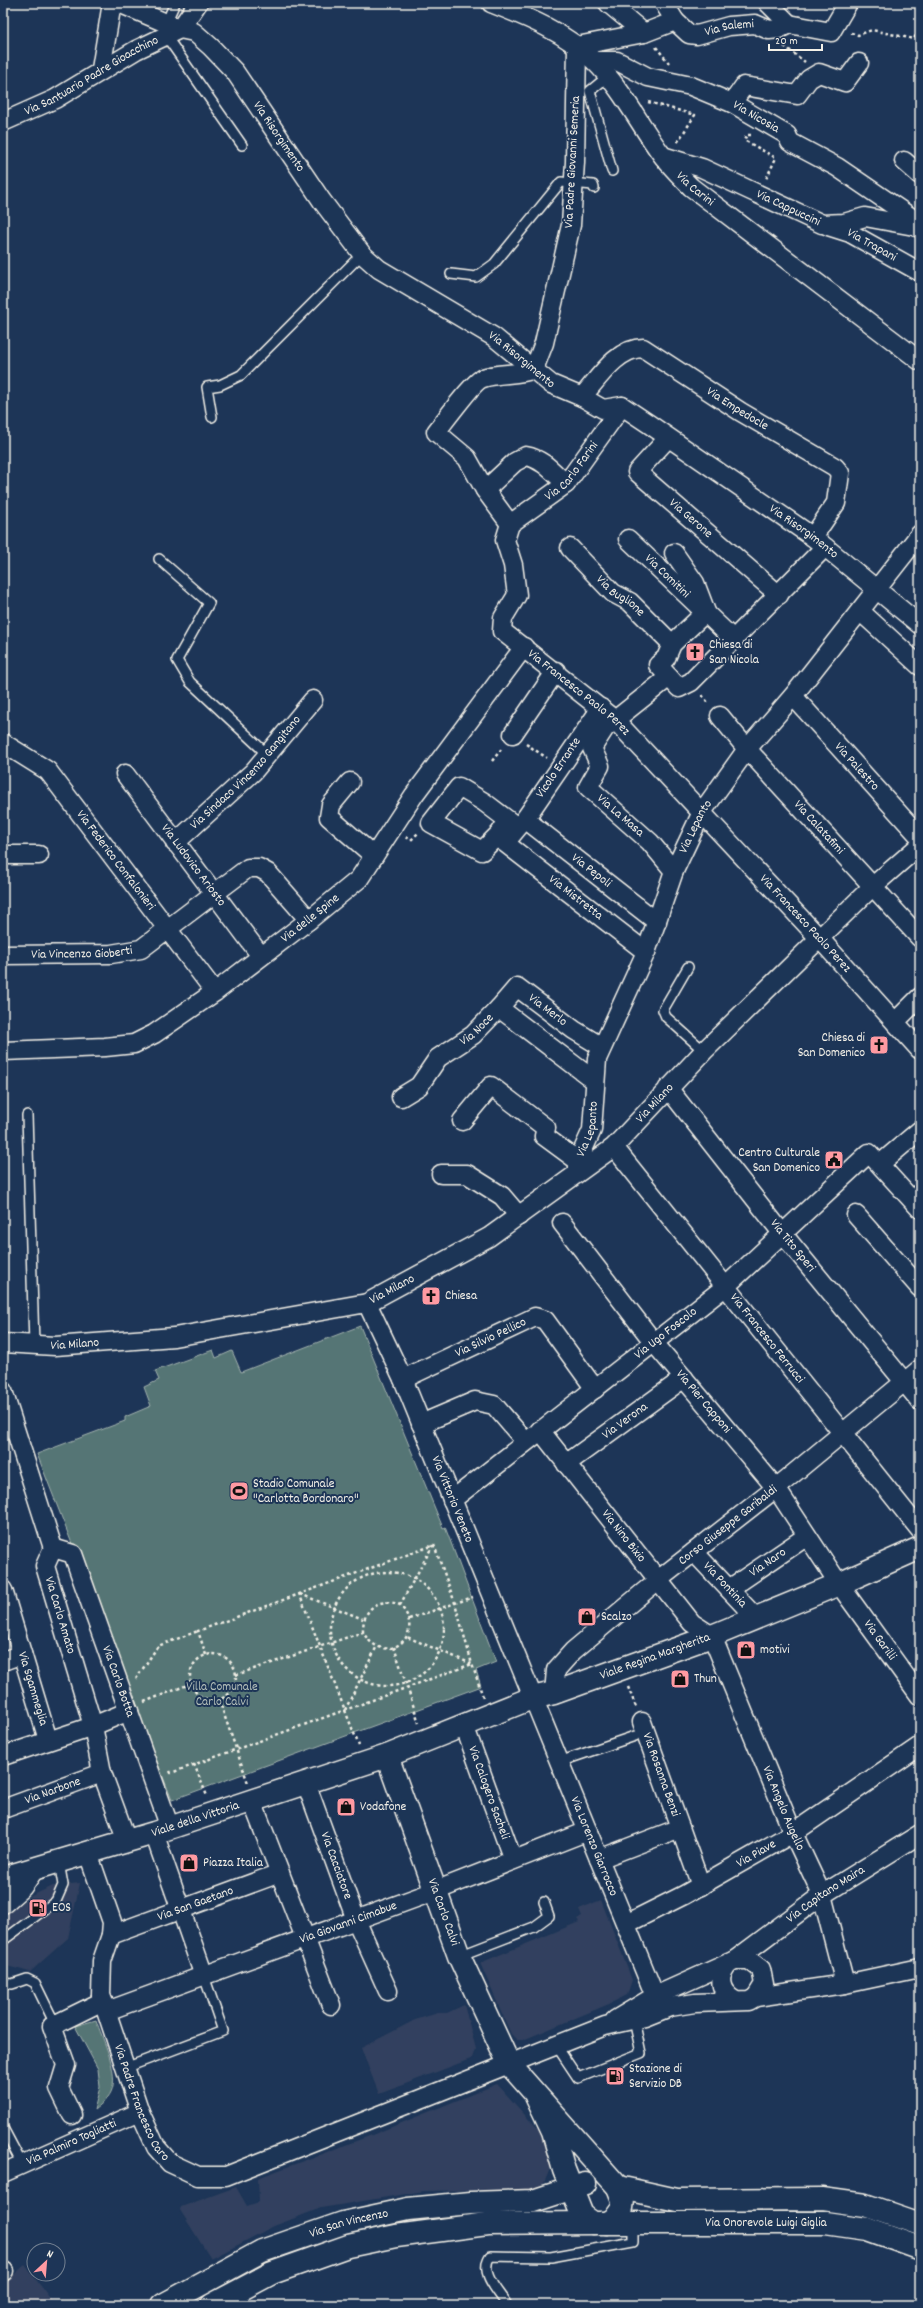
<svg xmlns="http://www.w3.org/2000/svg" width="923" height="2308" font-family="Dekko,sans-serif">
	<style>
		.built { fill: #32415e }
		.green { fill: #547574; stroke: #a4b3ae }
		.lines { fill: none; stroke-linecap: round; stroke-linejoin: round }
		.lane-casing { stroke: #f4f1e8; stroke-width: 12 }
		.street-casing { stroke: #f4f1e8; stroke-width: 21 }
		.secondary-casing { stroke: #f4f1e8; stroke-width: 25 }
		.path { stroke: #f4f1e8; stroke-width: 2.5; stroke-dasharray: 3 3; stroke-linecap: butt }
		.lane { stroke: #1d3557; stroke-width: 9 }
		.street { stroke: #1d3557; stroke-width: 18 }
		.secondary { stroke: #1d3557; stroke-width: 22 }
		.labels { text-anchor: middle; dominant-baseline: central; stroke-width: 4; stroke-linejoin: round; paint-order: stroke }
		.street-label { font-size: 13px; fill: #f4f1e8; stroke: #1d3557 }
		.poi-label { font-size: 13px; fill: #f4f1e8; stroke: #1d3557; text-anchor: start }
		.park-label { font-size: 13px; fill: #b4bfba; stroke: #1d3557 }
	</style>
	<rect width="100%" height="100%" fill="#1d3557"/>
	<filter id="ink" filterUnits="userSpaceOnUse"><feTurbulence type="fractalNoise" baseFrequency=".025" numOctaves="2"/><feDisplacementMap in="SourceGraphic" scale="8" xChannelSelector="R" yChannelSelector="G"/><feConvolveMatrix kernelMatrix="1 2 1 2 8 2 1 2 1" color-interpolation-filters="sRGB"/></filter>
	<g filter="url(#ink)">
		<g class="built">
			<polygon points="80,1883 68,1938 30,1972 3,1965 3,1916 31,1896 53,1886"/>
			<polygon points="601,1900 632,1980 627,1995 609,2004 523,2040 517,2040 511,2034 480,1963 579,1922 577,1919 582,1916 579,1909"/>
			<polygon points="464,2005 476,2049 473,2058 379,2094 361,2048 415,2020 438,2013 447,2013"/>
			<polygon points="497,2084 542,2134 552,2164 544,2183 537,2189 424,2191 321,2208 274,2226 211,2259 180,2210 181,2207 236,2187 247,2206 259,2202 258,2178 372,2135"/>
			<polygon points="25,2265 55,2305 3,2305 3,2284"/>
		</g>
		<g class="green">
			<polygon points="360,1326 443,1528 445,1527 496,1662 476,1670 481,1686 479,1687 172,1800 37,1454 125,1421 125,1417 151,1406 144,1387 159,1380 155,1371 213,1350 216,1358 232,1351 241,1372"/>
			<path d="M96 2020C102 2038 120 2074 111 2092 108 2099 100 2105 94 2110L100 2087 98 2069 75 2026Z"/>
		</g>
		<g class="lines">
			<defs>
				<g id="lane">
					<polyline points="166,23 175,3"/>
					<polyline points="166,36 242,145"/>
					<polyline points="607,77 590,91 612,171"/>
					<polyline points="451,274 476,277 494,264 561,182 593,185 594,188"/>
					<polyline points="212,417 207,387 220,385 241,375 362,254"/>
					<polyline points="159,559 209,603 177,660 190,682 268,755"/>
					<polyline points="688,967 663,1010 666,1017 704,1051"/>
					<polyline points="27,1115 34,1344"/>
					<polyline points="559,1762 635,1736"/>
					<polyline points="3,1937 5,1939 56,1901 63,1885 59,1862"/>
					<polyline points="459,1956 534,1927 549,1916 544,1902"/>
					<polyline points="3,1983 12,1984 27,1979 35,1983 55,2024"/>
					<polyline points="556,2045 578,2078 641,2053 634,2020"/>
					<polyline points="125,2068 223,2031 204,1976"/>
					<polyline points="3,2128 22,2164"/>
					<path d="M507 2305C498 2291 479 2273 490 2256L551 2257 633 2242V2223"/>
				</g>
				<g id="street">
					<path id="s1" d="M119 3 180 29 194 32 211 47 235 72 322 201 362 254 379 269 494 337 551 384 582 397 603 409 622 406 649 424 813 537 920 625"/>
					<path id="s2" d="M491 3C527 17 567 33 594 61 622 88 639 124 662 155 670 166 681 177 691 187L920 361"/>
					<polyline points="608,3 644,33"/>
					<polyline points="664,3 675,21"/>
					<polyline points="768,3 789,24"/>
					<path id="s3" d="M577 46 575 162 571 225 544 343 534 369C518 376 500 372 483 378 475 380 443 423 436 432L467 458 485 490 510 524 505 540 513 565 517 595 503 618 502 631 615 720 820 939 920 1050"/>
					<path id="s4" d="M577 46 644 33 675 21 689 34 697 35 729 26 755 24 769 30 779 29 789 24 831 32 848 3"/>
					<path id="s5" d="M595 61H617L648 77 691 86 732 103 787 135 790 142 837 167 912 218 916 227"/>
					<polyline points="101,69 112,3"/>
					<polyline points="732,103 744,86 797,95 809,79 819,73 845,82 859,63"/>
					<path id="s6" d="M3 122 55 99 136 50 180 29 198 3"/>
					<path id="s7" d="M663 156 702 168 822 224 844 223 865 217 914 226"/>
					<polyline points="904,161 920,175"/>
					<path id="s8" d="M828 226 850 233 920 272"/>
					<path id="s9" d="M582 397C598 379 617 348 643 348L741 412 835 467 840 473 836 503 813 537"/>
					<path id="s10" d="M668 438 637 472 779 595"/>
					<path d="M485 490 515 462 526 456C543 459 553 472 566 484"/>
					<path id="s11" d="M510 524 566 484 622 406"/>
					<path id="s12" d="M628 539 734 640"/>
					<path id="s13" d="M570 548 613 593 630 602 672 644"/>
					<polyline points="860,611 920,666"/>
					<polyline points="669,677 658,665 666,658 672,644 706,612 695,583 674,553"/>
					<path id="s14" d="M793 696 920 837"/>
					<path id="s15" d="M601 708 525 819 505 843 646 952"/>
					<path id="s16" d="M720 716 747 749 920 938"/>
					<polyline points="513,734 556,671"/>
					<path id="s17" d="M3 743 48 771 215 992"/>
					<path id="s18" d="M125 774 261 956"/>
					<polyline points="350,782 331,805 329,817 374,856"/>
					<path id="s19" d="M525 819 657 922"/>
					<polyline points="507,822 500,833 482,851 431,823 459,787 484,802 517,827"/>
					<path id="s20" d="M175 843 253 772 313 700"/>
					<polyline points="3,855 39,855"/>
					<polyline points="674,871 650,842 588,787 600,766 592,748 605,728 669,677 679,688 691,682 825,547"/>
					<path id="s21" d="M3 955 111 954 141 949 248 868H259L268 873 309 920"/>
					<path id="s22" d="M499 1008 517 987 574 1030 602 1047"/>
					<polyline points="895,1022 920,997"/>
					<path id="s23" d="M3 1051 105 1047 134 1044 154 1034 215 992 309 920 359 879 414 795 524 647"/>
					<path id="s24" d="M668 1088 782 1233 920 1401"/>
					<path id="s25" d="M401 1097 419 1086 438 1058 473 1035 499 1008 595 1081"/>
					<polyline points="462,1121 491,1086 546,1128 544,1136 578,1161"/>
					<path id="s26" d="M614 1147 920 1530"/>
					<polyline points="880,1164 920,1130"/>
					<path id="s27" d="M578 1172V1161L592 1130 597 1059 646 952 674 871 702 812 747 749 793 696 920 534"/>
					<polyline points="441,1174 467,1174 502,1196 519,1216"/>
					<polyline points="856,1215 920,1288"/>
					<path id="s28" d="M562 1223 655 1344 776 1488 839 1584 920 1696"/>
					<path id="s29" d="M367 1303 403 1379 655 1996"/>
					<path id="s30" d="M3 1343 55 1346 174 1337 367 1303 489 1237 614 1147 704 1051 873 886 920 845"/>
					<path id="s31" d="M403 1379 535 1317 545 1320 595 1389"/>
					<path id="s32" d="M3 1391 53 1548 45 1566 93 1726 102 1773 127 1841"/>
					<polyline points="421,1424 475,1401 494,1405 525,1441"/>
					<path id="s33" d="M540 1430 692 1623 712 1636 793 1833 822 1895 845 1984"/>
					<path id="s34" d="M566 1464 684 1378"/>
					<path id="s35" d="M452 1500 725 1287 869 1153 920 1209"/>
					<path id="s36" d="M53 1548 73 1554 170 1828"/>
					<path id="s37" d="M694 1552 756 1618"/>
					<path id="s38" d="M729 1589 807 1536"/>
					<path id="s39" d="M3 1590 48 1740"/>
					<polyline points="3,1661 22,1654"/>
					<path id="s40" d="M554 1693 556 1670 573 1651 658 1580 776 1488 920 1369"/>
					<path id="s41" d="M642 1722 701 1886"/>
					<path id="s42" d="M464 1725 513 1860"/>
					<polyline points="3,1756 93,1726 129,1711"/>
					<path id="s43" d="M306 1783 356 1920 388 1991"/>
					<polyline points="252,1801 331,2005"/>
					<path id="s44" d="M3 1809 102 1773"/>
					<polyline points="154,1833 204,1976"/>
					<path id="s45" d="M88 1853 112 1922 111 1935 102 1961 101 1995 140 2112 156 2147 170 2163 198 2176H226L605 2026 645 2017 670 2007 695 2003 749 2001 756 1997 845 1984 920 1968"/>
					<polyline points="599,1859 680,1828"/>
					<path id="s46" d="M626 1924 684 1895 793 1833 920 1746"/>
					<path id="s47" d="M111 1935 280 1873"/>
					<path id="s48" d="M735 1960 822 1895 920 1834"/>
					<path d="M729 1963C717 1976 719 1991 734 2000"/>
					<path id="s49" d="M107 2011 435 1891 588 1831"/>
					<polyline points="615,2020 655,1996 735,1960 749,1960 761,1969 764,1984 756,1997"/>
					<polyline points="72,2115 59,2088 66,2065 52,2026 103,2001"/>
					<path id="s50" d="M3 2173 140 2112"/>
					<polyline points="3,2272 4,2271"/>
				</g>
				<g id="secondary">
					<path id="s51" d="M387 1756 459 1956 509 2064 618 2187 623 2200 622 2208 614 2219 607 2223H593L582 2215 564 2170 553 2132 536 2096"/>
					<path id="s52" d="M3 1878 154 1833 387 1756 532 1698 554 1693 712 1636 839 1584 920 1548"/>
					<polyline points="3,1902 21,1886 32,1870"/>
					<polyline points="618,2187 677,2200 822,2199 865,2205 920,2224"/>
					<path id="s53" d="M607 2223H825L867 2229 920 2248"/>
					<path id="s54" d="M163 2305 262 2251 343 2223 408 2209 470 2203 533 2201 585 2184"/>
					<polyline points="212,2305 272,2273 348,2246 396,2236 487,2224 593,2223"/>
				</g>
			</defs>
			<use href="#lane" class="lane-casing"/>
			<use href="#street" class="street-casing"/>
			<use href="#secondary" class="secondary-casing"/>
			<g class="path">
				<polyline points="851,33 858,35 872,30 914,39 920,28"/>
				<polyline points="784,46 805,62"/>
				<polyline points="656,47 669,63"/>
				<polyline points="648,102 695,115 677,143"/>
				<polyline points="751,135 747,135 744,140 776,158 766,179"/>
				<polyline points="702,695 709,704"/>
				<polyline points="526,744 547,758"/>
				<polyline points="492,761 503,747"/>
				<polyline points="406,837 411,840 418,833"/>
				<circle cx="387" cy="1629" r="57"/>
				<polyline points="299,1593 359,1746"/>
				<polyline points="300,1594 363,1619"/>
				<polyline points="400,1605 433,1545"/>
				<polyline points="409,1619 473,1597"/>
				<polyline points="394,1647 419,1723"/>
				<circle cx="213" cy="1677" r="23"/>
				<polyline points="206,1655 198,1631 434,1545 455,1603 472,1664 407,1637"/>
				<path d="M236 1675 363 1632C383 1669 429 1636 400 1605 379 1596 362 1609 363 1632"/>
				<polyline points="136,1679 158,1646 198,1631"/>
				<polyline points="628,1687 636,1707"/>
				<polyline points="219,1700 248,1783"/>
				<polyline points="144,1702 190,1684"/>
				<polyline points="345,1710 377,1646"/>
				<polyline points="194,1764 207,1796"/>
				<polyline points="170,1771 171,1773 472,1664 483,1697"/>
			</g>
			<use href="#lane" class="lane"/>
			<use href="#street" class="street"/>
			<use href="#secondary" class="secondary"/>
		</g>
	</g>
	<defs>
		<symbol id="church-square" viewBox="-11 -11 22 22"><rect x="-9" y="-9" width="18" height="18" rx="4" fill="#ff9aa2" stroke="#1d3557"/><path d="M-1.2-6h2.4v3.5h3.3v2.4h-3.3V6h-2.4V-.1h-3.3v-2.4h3.3Z" fill="#111"/></symbol>
		<symbol id="civic-square" viewBox="-11 -11 22 22"><rect x="-9" y="-9" width="18" height="18" rx="4" fill="#ff9aa2" stroke="#1d3557"/><path d="M-.6-6.5H3V-4.5H.6V-3L4-1V1h2V6H-6V1h2V-1L-.6-3ZM-1.2 2.5V6h2.4V2.5Z" fill="#111"/></symbol>
		<symbol id="stadium-square" viewBox="-11 -11 22 22"><rect x="-9" y="-9" width="18" height="18" rx="4" fill="#ff9aa2" stroke="#1d3557"/><path d="M0-5a6.5 5 0 1 0 0 10a6.5 5 0 1 0 0-10ZM-3.5-1.8h7v3.6h-7Z" fill="#111"/></symbol>
		<symbol id="shop-square" viewBox="-11 -11 22 22"><rect x="-9" y="-9" width="18" height="18" rx="4" fill="#ff9aa2" stroke="#1d3557"/><path d="M-5-2.5h2.3a2.7 3.5 0 0 1 5.4 0H5L5.5 6h-11ZM-1.5-2.5h3a1.5 2.3 0 0 0-3 0Z" fill="#111"/></symbol>
		<symbol id="fuel-square" viewBox="-11 -11 22 22"><rect x="-9" y="-9" width="18" height="18" rx="4" fill="#ff9aa2" stroke="#1d3557"/><path d="M-5.5-6h7V0h2V4h1.3V-2.5L3-4.5l.8-.8L6-3V5H2.5V1h-1V6h-7ZM-4.2-4.7v3.2H.2V-4.7Z" fill="#111"/></symbol>
	</defs>
	<g fill-rule="evenodd">
		<use href="#church-square" x="684" y="641" width="22" height="22"/>
		<use href="#church-square" x="868" y="1034" width="22" height="22"/>
		<use href="#civic-square" x="823" y="1149" width="22" height="22"/>
		<use href="#church-square" x="420" y="1285" width="22" height="22"/>
		<use href="#stadium-square" x="228" y="1480" width="22" height="22"/>
		<use href="#shop-square" x="576" y="1606" width="22" height="22"/>
		<use href="#shop-square" x="735" y="1639" width="22" height="22"/>
		<use href="#shop-square" x="669" y="1668" width="22" height="22"/>
		<use href="#shop-square" x="335" y="1796" width="22" height="22"/>
		<use href="#shop-square" x="178" y="1852" width="22" height="22"/>
		<use href="#fuel-square" x="27" y="1897" width="22" height="22"/>
		<use href="#fuel-square" x="604" y="2065" width="22" height="22"/>
	</g>
	<g class="labels">
		<g class="street-label">
			<text stroke="none"><textPath href="#s4" startOffset="162">Via Salemi</textPath></text>
			<text stroke="none"><textPath href="#s6" startOffset="100">Via Santuario Padre Gioacchino</textPath></text>
			<text stroke="none"><textPath href="#s5" startOffset="173">Via Nicosia</textPath></text>
			<text stroke="none"><textPath href="#s1" startOffset="216">Via Risorgimento</textPath></text>
			<text transform="translate(573 162) rotate(-87)">Via Padre Giovanni Semeria</text>
			<text stroke="none"><textPath href="#s2" startOffset="283">Via Carini</textPath></text>
			<text stroke="none"><textPath href="#s7" startOffset="136">Via Cappuccini</textPath></text>
			<text stroke="none"><textPath href="#s8" startOffset="48">Via Trapani</textPath></text>
			<text stroke="none"><textPath href="#s1" startOffset="552">Via Risorgimento</textPath></text>
			<text stroke="none"><textPath href="#s9" startOffset="193">Via Empedocle</textPath></text>
			<text stroke="none"><textPath href="#s11" startOffset="82">Via Carlo Farini</textPath></text>
			<text stroke="none"><textPath href="#s10" startOffset="117">Via Gerone</textPath></text>
			<text stroke="none"><textPath href="#s1" startOffset="888">Via Risorgimento</textPath></text>
			<text stroke="none"><textPath href="#s12" startOffset="54">Via Comitini</textPath></text>
			<text stroke="none"><textPath href="#s13" startOffset="70">Via Buglione</textPath></text>
			<text stroke="none"><textPath href="#s3" startOffset="783">Via Francesco Paolo Perez</textPath></text>
			<text stroke="none"><textPath href="#s14" startOffset="95">Via Palestro</textPath></text>
			<text transform="translate(559 768) rotate(-56)">Vicolo Errante</text>
			<text stroke="none"><textPath href="#s20" startOffset="100">Via Sindaco Vincenzo Gangitano</textPath></text>
			<text transform="translate(620 816) rotate(41)">Via La Masa</text>
			<text stroke="none"><textPath href="#s27" startOffset="369">Via Lepanto</textPath></text>
			<text stroke="none"><textPath href="#s16" startOffset="149">Via Calatafimi</textPath></text>
			<text stroke="none"><textPath href="#s17" startOffset="165">Via Federico Confalonieri</textPath></text>
			<text stroke="none"><textPath href="#s18" startOffset="114">Via Ludovico Ariosto</textPath></text>
			<text stroke="none"><textPath href="#s19" startOffset="84">Via Pepoli</textPath></text>
			<text stroke="none"><textPath href="#s15" startOffset="255">Via Mistretta</textPath></text>
			<text stroke="none"><textPath href="#s23" startOffset="348">Via delle Spine</textPath></text>
			<text stroke="none"><textPath href="#s3" startOffset="1107">Via Francesco Paolo Perez</textPath></text>
			<text stroke="none"><textPath href="#s21" startOffset="79">Via Vincenzo Gioberti</textPath></text>
			<text stroke="none"><textPath href="#s22" startOffset="66">Via Merlo</textPath></text>
			<text stroke="none"><textPath href="#s25" startOffset="103">Via Noce</textPath></text>
			<text stroke="none"><textPath href="#s30" startOffset="720">Via Milano</textPath></text>
			<text stroke="none"><textPath href="#s27" startOffset="45">Via Lepanto</textPath></text>
			<text stroke="none"><textPath href="#s24" startOffset="201">Via Tito Speri</textPath></text>
			<text stroke="none"><textPath href="#s30" startOffset="396">Via Milano</textPath></text>
			<text stroke="none"><textPath href="#s35" startOffset="271">Via Ugo Foscolo</textPath></text>
			<text stroke="none"><textPath href="#s31" startOffset="97">Via Silvio Pellico</textPath></text>
			<text stroke="none"><textPath href="#s26" startOffset="245">Via Francesco Ferrucci</textPath></text>
			<text stroke="none"><textPath href="#s30" startOffset="72">Via Milano</textPath></text>
			<text stroke="none"><textPath href="#s28" startOffset="228">Via Pier Capponi</textPath></text>
			<text stroke="none"><textPath href="#s34" startOffset="73">Via Verona</textPath></text>
			<text stroke="none"><textPath href="#s29" startOffset="214">Via Vittorio Veneto</textPath></text>
			<text stroke="none"><textPath href="#s40" startOffset="248">Corso Giuseppe Garibaldi</textPath></text>
			<text stroke="none"><textPath href="#s33" startOffset="135">Via Nino Bixio</textPath></text>
			<text stroke="none"><textPath href="#s38" startOffset="47">Via Naro</textPath></text>
			<text stroke="none"><textPath href="#s37" startOffset="45">Via Pontinia</textPath></text>
			<text stroke="none"><textPath href="#s32" startOffset="236">Via Carlo Amato</textPath></text>
			<text stroke="none"><textPath href="#s28" startOffset="525">Via Garilli</textPath></text>
			<text stroke="none"><textPath href="#s52" startOffset="689">Viale Regina Margherita</textPath></text>
			<text stroke="none"><textPath href="#s36" startOffset="156">Via Carlo Botta</textPath></text>
			<text stroke="none"><textPath href="#s39" startOffset="103">Via Sgammeglia</textPath></text>
			<text stroke="none"><textPath href="#s41" startOffset="56">Via Rosanna Benzi</textPath></text>
			<text stroke="none"><textPath href="#s44" startOffset="53">Via Narbone</textPath></text>
			<text stroke="none"><textPath href="#s42" startOffset="72">Via Calogero Sacheli</textPath></text>
			<text stroke="none"><textPath href="#s33" startOffset="456">Via Angelo Augello</textPath></text>
			<text stroke="none"><textPath href="#s52" startOffset="201">Viale della Vittoria</textPath></text>
			<text stroke="none"><textPath href="#s29" startOffset="589">Via Lorenzo Giarrocco</textPath></text>
			<text stroke="none"><textPath href="#s46" startOffset="148">Via Piave</textPath></text>
			<text stroke="none"><textPath href="#s43" startOffset="88">Via Cacciatore</textPath></text>
			<text stroke="none"><textPath href="#s48" startOffset="112">Via Capitano Maira</textPath></text>
			<text stroke="none"><textPath href="#s47" startOffset="90">Via San Gaetano</textPath></text>
			<text stroke="none"><textPath href="#s51" startOffset="166">Via Carlo Calvi</textPath></text>
			<text stroke="none"><textPath href="#s49" startOffset="257">Via Giovanni Cimabue</textPath></text>
			<text stroke="none"><textPath href="#s45" startOffset="263">Via Padre Francesco Caro</textPath></text>
			<text stroke="none"><textPath href="#s50" startOffset="75">Via Palmiro Togliatti</textPath></text>
			<text stroke="none"><textPath href="#s53" startOffset="159">Via Onorevole Luigi Giglia</textPath></text>
			<text stroke="none"><textPath href="#s54" startOffset="204">Via San Vincenzo</textPath></text>
		</g>
		<g class="poi-label">
			<text x="709" y="645">Chiesa di<tspan x="709" dy="15">San Nicola</tspan></text>
			<text x="865" y="1038" text-anchor="end">Chiesa di<tspan x="865" dy="15">San Domenico</tspan></text>
			<text x="820" y="1153" text-anchor="end">Centro Culturale<tspan x="820" dy="15">San Domenico</tspan></text>
			<text x="445" y="1296">Chiesa</text>
			<text x="253" y="1484">Stadio Comunale<tspan x="253" dy="15">"Carlotta Bordonaro"</tspan></text>
			<text x="601" y="1617">Scalzo</text>
			<text x="760" y="1650">motivi</text>
			<text x="694" y="1679">Thun</text>
			<text x="360" y="1807">Vodafone</text>
			<text x="203" y="1863">Piazza Italia</text>
			<text x="52" y="1908">EOS</text>
			<text x="629" y="2069">Stazione di<tspan x="629" dy="15">Servizio DB</tspan></text>
		</g>
		<g class="park-label">
			<text x="222" y="1687">Villa Comunale<tspan x="222" dy="15">Carlo Calvi</tspan></text>
		</g>
	</g>
	<rect width="923" height="2308" fill="none" stroke="#1d3557" stroke-width="16"/>
	<rect x="8" y="8" width="907" height="2292" fill="none" stroke="#f4f1e8" stroke-width="1.5" filter="url(#ink)"/>
	<g transform="translate(46 2262) rotate(26)"><circle r="19" fill="#1d3557" stroke="#738091"/>
	<path d="M0-3L7 15L0 10L-7 15Z" fill="#ff9aa2"/>
	<text y="-6" font-size="11" font-weight="bold" text-anchor="middle" fill="#f4f1e8">N</text>
	</g>
	<path d="M769 44v6h53v-6" fill="none" stroke="#f4f1e8" stroke-width="2"/>
	<text x="775" y="44" font-size="12" fill="#f4f1e8" stroke="#1d3557" stroke-width="3" paint-order="stroke">20 m</text>
</svg>
